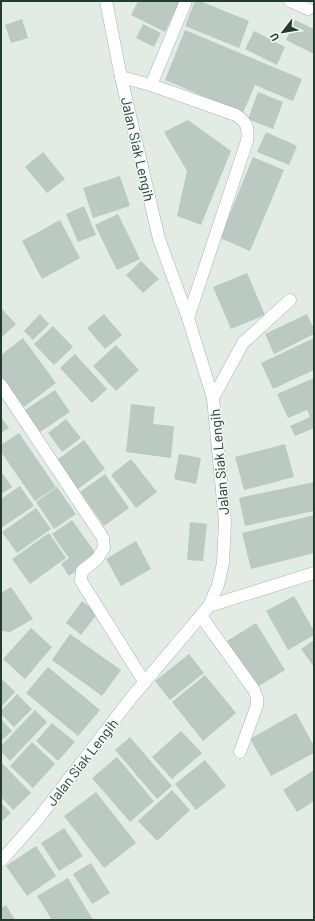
<svg xmlns="http://www.w3.org/2000/svg" width="315" height="921" font-family="Barlow,sans-serif">
	<style>
		.building { fill: #bac9c1 }
		.lines { fill: none; stroke-linecap: round; stroke-linejoin: round }
		.lane-casing { stroke: #a5b4ab; stroke-width: 13 }
		.street-casing { stroke: #a5b4ab; stroke-width: 13 }
		.lane { stroke: #fff; stroke-width: 12 }
		.street { stroke: #fff; stroke-width: 12 }
		.labels { text-anchor: middle; dominant-baseline: central; stroke-width: 3; stroke-linejoin: round; paint-order: stroke }
		.street-label { font-size: 14px; fill: #223c30; stroke: #f2f8f4 }
	</style>
	<rect width="100%" height="100%" fill="#e2ece5"/>
	<g class="building">
		<polygon points="138,1 180,1 165,32 131,15"/>
		<polygon points="195,1 200,1 249,21 239,48 185,26"/>
		<polygon points="22,19 28,38 11,43 5,25"/>
		<polygon points="295,20 314,29 314,54 286,40"/>
		<polygon points="143,24 161,33 154,47 136,38"/>
		<polygon points="185,30 302,79 293,101 255,85 243,113 165,80"/>
		<polygon points="254,31 285,47 277,65 245,49"/>
		<polygon points="258,92 283,102 273,129 248,119"/>
		<polygon points="188,120 231,151 201,225 177,216 187,171 164,132"/>
		<polygon points="266,132 297,146 289,165 257,152"/>
		<polygon points="43,152 65,179 47,193 25,167"/>
		<polygon points="253,157 284,170 250,251 220,238"/>
		<polygon points="120,176 130,206 93,218 83,188"/>
		<polygon points="84,206 96,235 78,242 66,214"/>
		<polygon points="118,214 140,259 117,270 95,225"/>
		<polygon points="60,220 80,258 42,279 22,241"/>
		<polygon points="141,261 159,279 143,293 126,275"/>
		<polygon points="247,273 265,315 231,329 213,287"/>
		<polygon points="1,308 16,324 1,338"/>
		<polygon points="40,314 49,324 33,340 24,331"/>
		<polygon points="104,314 122,335 105,349 87,328"/>
		<polygon points="307,314 314,329 314,334 274,354 265,334"/>
		<polygon points="53,326 73,347 54,365 34,344"/>
		<polygon points="23,338 56,383 24,407 1,377 1,355"/>
		<polygon points="314,338 314,370 273,389 261,363"/>
		<polygon points="116,345 139,370 116,391 93,366"/>
		<polygon points="75,354 107,389 92,403 60,368"/>
		<polygon points="314,378 314,428 295,436 290,426 310,417 307,410 288,418 277,394"/>
		<polygon points="55,390 70,412 40,432 25,410"/>
		<polygon points="131,404 155,407 153,424 174,426 171,458 126,452"/>
		<polygon points="1,417 9,428 1,433"/>
		<polygon points="66,419 81,438 62,452 48,433"/>
		<polygon points="19,433 56,487 35,501 1,452 1,445"/>
		<polygon points="84,440 105,469 78,489 57,460"/>
		<polygon points="285,444 294,477 244,490 235,457"/>
		<polygon points="179,454 201,458 196,484 174,479"/>
		<polygon points="131,459 157,492 136,508 111,475"/>
		<polygon points="1,471 12,487 1,494"/>
		<polygon points="105,474 129,508 104,526 80,492"/>
		<polygon points="314,482 314,511 245,526 239,498"/>
		<polygon points="20,486 34,506 1,528 1,499"/>
		<polygon points="57,487 76,514 54,529 36,502"/>
		<polygon points="36,508 51,529 17,553 2,532"/>
		<polygon points="314,515 314,553 251,569 242,533"/>
		<polygon points="72,520 97,555 69,576 61,564 69,558 52,534"/>
		<polygon points="190,522 207,524 203,561 187,560"/>
		<polygon points="49,533 66,558 30,584 12,559"/>
		<polygon points="136,541 151,569 121,586 106,559"/>
		<polygon points="11,587 33,619 10,632 1,631 1,593"/>
		<polygon points="294,596 314,631 314,635 288,650 266,611"/>
		<polygon points="82,601 98,613 81,635 66,623"/>
		<polygon points="256,623 285,670 256,688 227,641"/>
		<polygon points="31,628 52,647 25,679 3,659"/>
		<polygon points="70,634 121,670 102,696 52,660"/>
		<polygon points="314,640 314,667 301,649"/>
		<polygon points="189,654 204,673 170,700 155,681"/>
		<polygon points="48,667 100,710 78,736 26,693"/>
		<polygon points="205,675 236,713 203,741 172,702"/>
		<polygon points="1,678 15,692 1,707"/>
		<polygon points="17,694 32,709 14,727 1,714 1,711"/>
		<polygon points="35,710 47,722 10,761 1,752 1,746"/>
		<polygon points="296,713 314,746 314,753 271,776 250,739"/>
		<polygon points="1,719 12,731 1,741"/>
		<polygon points="52,723 75,742 58,761 36,741"/>
		<polygon points="181,731 202,753 172,779 152,757"/>
		<polygon points="130,737 172,786 157,799 115,750"/>
		<polygon points="32,742 55,764 33,788 10,766"/>
		<polygon points="117,757 154,801 130,822 92,778"/>
		<polygon points="205,760 226,786 196,810 175,784"/>
		<polygon points="1,762 31,793 13,810 1,797"/>
		<polygon points="314,770 314,801 297,812 283,790"/>
		<polygon points="172,790 190,810 157,841 138,821"/>
		<polygon points="96,792 136,843 104,868 64,816"/>
		<polygon points="1,803 11,813 1,822"/>
		<polygon points="64,828 83,856 59,871 41,843"/>
		<polygon points="36,846 56,876 27,896 6,866"/>
		<polygon points="91,863 110,893 92,904 73,874"/>
		<polygon points="68,878 93,920 52,920 37,896"/>
		<polygon points="6,905 15,920 1,920 1,908"/>
	</g>
	<g class="lines">
		<defs>
			<polyline id="lane" points="213,398 243,343 290,300"/>
			<g id="street">
				<polyline points="290,1 308,9"/>
				<path d="M121 77 151 85 236 115C247 122 249 128 247 141L188 318"/>
				<polyline points="151,85 186,1"/>
				<polyline points="1,385 103,538 104,548 97,559 82,571 81,581 145,683"/>
				<polyline points="209,606 314,573"/>
				<polyline points="201,616 254,690 257,698 257,705 240,752"/>
				<polyline points="1,861 38,819 132,697 209,606 218,585 223,563 225,522 213,398 188,318 159,239 121,77 106,1"/>
			</g>
		</defs>
		<use href="#lane" class="lane-casing"/>
		<use href="#street" class="street-casing"/>
		<use href="#lane" class="lane"/>
		<use href="#street" class="street"/>
	</g>
	<g class="labels">
		<g class="street-label">
			<text transform="translate(138 149) rotate(77)">Jalan Siak Lengih</text>
			<text transform="translate(219 462) rotate(-95)">Jalan Siak Lengih</text>
			<text transform="translate(82 762) rotate(-52)">Jalan Siak Lengih</text>
		</g>
	</g>
	<rect width="315" height="921" fill="none" stroke="#223c30" stroke-width="4"/>
	<g transform="translate(283 32) rotate(239)" stroke="#f2f8f4" stroke-width="3" paint-order="stroke">
	<path d="M0-3L7 15L0 10L-7 15Z" fill="#223c30"/>
	<text y="-6" font-size="11" font-weight="bold" text-anchor="middle" fill="#223c30">U</text>
	</g>
</svg>
